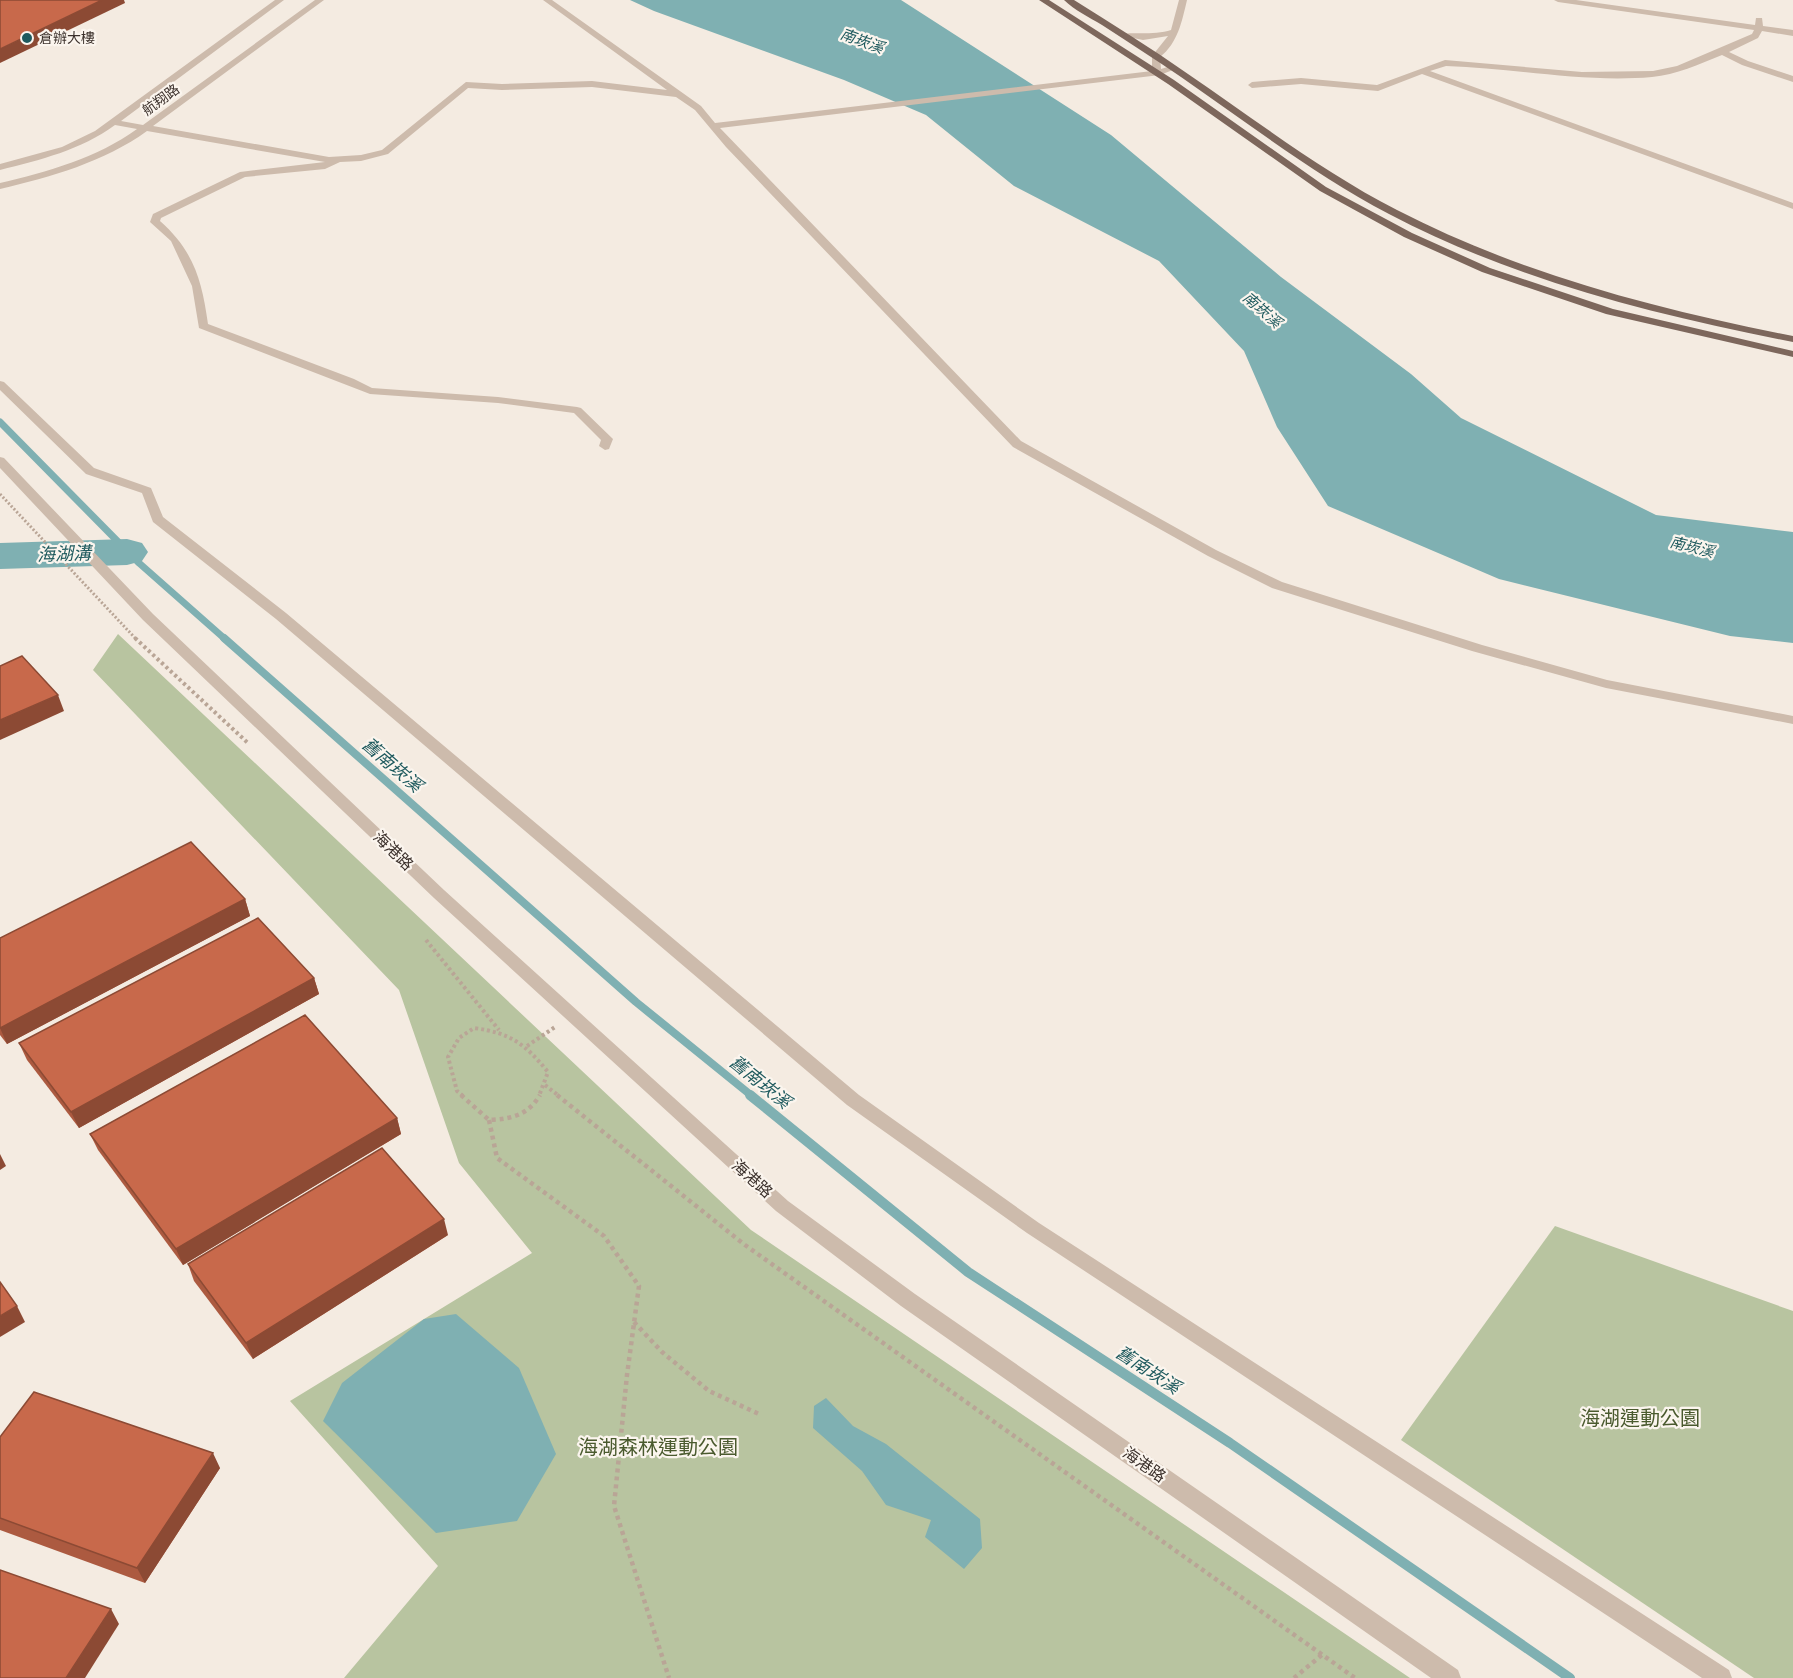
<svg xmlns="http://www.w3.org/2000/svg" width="1793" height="1678" font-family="Signika,'Noto Sans TC',sans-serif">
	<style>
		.green { fill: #b8c4a0 }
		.water { fill: #7fb0b2 }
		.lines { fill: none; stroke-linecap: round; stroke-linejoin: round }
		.stream-far2 { stroke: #7fb0b2; stroke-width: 7 }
		.stream-far1 { stroke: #7fb0b2; stroke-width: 8 }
		.stream { stroke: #7fb0b2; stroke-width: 10 }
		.river { fill: #7fb0b2; fill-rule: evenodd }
		.path-far2 { stroke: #b9a596; stroke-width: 3; stroke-dasharray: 2 2; stroke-linecap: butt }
		.path-far1 { stroke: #b9a596; stroke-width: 4; stroke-dasharray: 3 3; stroke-linecap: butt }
		.path { stroke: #b9a596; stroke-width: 4.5; stroke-dasharray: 4 4; stroke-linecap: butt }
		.minor { fill: #cdbbac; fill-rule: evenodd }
		.major { fill: #7d675c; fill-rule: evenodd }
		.wall { fill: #ac5a40 }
		.shaded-wall { fill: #8c4a34 }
		.building { fill: #c8694b; stroke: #8c4a34; stroke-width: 1.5 }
		.poi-dot { fill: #1f5a5e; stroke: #fbf5ee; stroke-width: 2 }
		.labels { text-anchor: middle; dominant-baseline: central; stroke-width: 4.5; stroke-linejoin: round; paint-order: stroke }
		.far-poi-label { font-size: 14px; fill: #3b302b; stroke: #fbf5ee; text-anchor: start }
		.far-street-label { font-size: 14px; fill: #3b302b; stroke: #fbf5ee }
		.far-water-label { font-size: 15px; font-style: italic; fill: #1f5a5e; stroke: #fbf5ee }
		.street-label { font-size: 16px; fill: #3b302b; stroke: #fbf5ee }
		.water-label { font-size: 18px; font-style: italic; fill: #1f5a5e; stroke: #fbf5ee }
		.near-park-label { font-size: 20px; fill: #4a5a2e; stroke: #fbf5ee }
	</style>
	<rect width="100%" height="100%" fill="#f4ebe1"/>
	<g class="green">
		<polygon points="118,634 751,1230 1410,1678 344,1678 438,1566 290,1401 532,1253 459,1163 399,990 93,670"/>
		<polygon points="1555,1226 1793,1311 1793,1678 1754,1678 1401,1440"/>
	</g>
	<g class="water">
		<polygon points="630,0 901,0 1111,135 1281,277 1411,374 1461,418 1656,515 1793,532 1793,643 1730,636 1499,579 1328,506 1277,427 1244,351 1159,261 1014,186 926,115 844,80 654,11"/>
		<polygon points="456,1314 519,1368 556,1454 517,1521 436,1533 323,1421 342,1383 424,1319"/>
		<polygon points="826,1398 853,1426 886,1444 980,1519 982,1548 964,1569 925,1537 931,1520 886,1505 862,1471 813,1428 814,1406"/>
	</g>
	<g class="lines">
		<polyline class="stream-far2" points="0,422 139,563 225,639"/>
		<polyline class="stream-far1" points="224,638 636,1002 752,1096"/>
		<polyline class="stream" points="750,1095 968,1272 1230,1443 1570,1678"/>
		<polygon class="river" points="127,539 142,543 148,552 142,561 127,565 0,569 0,543"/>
		<polyline class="path-far2" points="0,494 136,639"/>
		<g class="path-far1">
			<polyline points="135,638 249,744"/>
			<polyline points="426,940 499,1030"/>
			<polyline points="527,1046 555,1027"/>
			<polyline points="545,1085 559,1096"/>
			<path d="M463 1096 457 1091 448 1057 459 1038 474 1028C511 1033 525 1044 548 1072L539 1096"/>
		</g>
		<g class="path">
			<path d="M461 1095 489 1120C512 1119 528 1115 540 1095"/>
			<polyline points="557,1095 745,1245 1355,1678"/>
			<polyline points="489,1120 497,1158 604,1236 639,1286 627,1375 614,1506 669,1678"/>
			<polyline points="634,1322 662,1352 709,1391 759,1414"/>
			<polyline points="1294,1678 1323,1654"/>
		</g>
		<g class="minor">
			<path d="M275 0H284L121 121 143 125 315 0H324L153 126 329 157 361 155 382 150 466 82 502 84 592 81 667 90 543 0H552L701 106 715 123 1152 71V56L1168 36 1143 40 1119 35C1126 31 1154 36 1171 30L1179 0H1187C1182 21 1178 43 1160 57L1161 69 1174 65 1178 68 1160 75 720 128 1021 441 1216 550 1282 582 1482 645 1607 680 1793 716V724L1606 688 1472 651 1272 588 1208 556 1013 447 726 147 695 110 676 97 592 87 502 90 468 88 388 154 361 161 340 162 325 169 245 177 161 218 160 221C194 251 202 281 208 324L354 379 372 388 498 397 577 407 581 408 613 439 609 449 605 450 599 446 601 440 574 413 498 403 370 394 199 328 192 286 171 241 150 222 153 214 240 172 325 162 147 131C104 162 51 177 0 189V183C47 172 97 158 137 129L115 125C81 150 40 160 0 170V164L62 147 95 131Z"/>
			<path d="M1554 0H1576L1755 25 1756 18H1762L1763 26 1793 30V36L1762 31 1758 38 1729 52 1748 61 1793 76V82L1742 65 1722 55C1699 64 1676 75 1652 77 1583 83 1515 68 1446 66L1430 71 1793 203V209L1422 74 1378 91 1301 84 1252 88 1248 85 1252 82 1301 78 1377 85 1445 60 1582 72 1653 71 1677 66 1752 34 1754 30 1558 2Z"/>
			<polygon points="0,381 4,382 94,468 151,488 163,517 286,613 859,1095 1039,1223 1729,1670 1732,1678 1702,1678 1027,1233 847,1105 276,619 153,522 142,493 86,474 0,390"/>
			<polygon points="0,457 4,458 153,614 444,890 788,1201 915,1294 1458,1670 1461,1678 1431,1678 901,1306 776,1211 434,898 143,620 0,468"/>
		</g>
		<g class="major">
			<polygon points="1039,0 1049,0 1174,80 1326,187 1412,233 1490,268 1613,309 1793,351 1793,357 1606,314 1482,272 1404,237 1320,191 1168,84"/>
			<path d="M1064 0H1074C1112 24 1151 48 1188 74 1257 121 1323 172 1397 210 1521 274 1656 309 1793 336V342C1654 315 1515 280 1389 214 1315 175 1249 124 1181 77 1155 59 1128 42 1102 25 1089 17 1074 10 1064 0Z"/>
		</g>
	</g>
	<g class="wall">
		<polygon points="245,899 250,916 7,1044 0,1035 0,938"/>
		<polygon points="314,978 319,994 79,1128 27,1060 19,1043"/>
		<polygon points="397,1118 401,1134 183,1265 98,1150 90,1134"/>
		<polygon points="448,1235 253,1359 194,1281 188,1264"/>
		<polygon points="0,1437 220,1468 145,1583 0,1530"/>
	</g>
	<g class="shaded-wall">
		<polygon points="102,0 124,0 125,3 0,63 0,49"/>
		<polygon points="58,695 64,711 0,740 0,720"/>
		<polygon points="245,899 250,916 7,1044 0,1028"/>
		<polygon points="314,978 319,994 79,1128 71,1112"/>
		<polygon points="397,1118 401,1134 183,1265 176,1249"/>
		<polygon points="0,1154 6,1166 0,1170"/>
		<polygon points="444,1219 448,1235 253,1359 246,1343"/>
		<polygon points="17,1306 25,1322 0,1337 0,1316"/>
		<polygon points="213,1453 220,1468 145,1583 137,1568"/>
		<polygon points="111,1609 119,1624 85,1678 66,1678"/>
	</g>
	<g class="building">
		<polygon points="0,0 102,0 0,49"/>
		<polygon points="22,656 58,695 0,720 0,666"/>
		<polygon points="191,842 245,899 0,1028 0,938"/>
		<polygon points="258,918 314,978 71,1112 19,1043"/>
		<polygon points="305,1015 397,1118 176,1249 90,1134"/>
		<polygon points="382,1148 444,1219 246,1343 188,1264"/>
		<polygon points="0,1282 17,1306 0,1316"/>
		<polygon points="34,1392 213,1453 137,1568 0,1518 0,1437"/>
		<polygon points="0,1570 111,1609 66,1678 0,1678"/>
	</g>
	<circle class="poi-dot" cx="27" cy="38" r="6"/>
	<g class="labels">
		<g class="far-poi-label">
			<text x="39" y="38">倉辦大樓</text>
		</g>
		<g class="far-street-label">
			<text transform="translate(161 100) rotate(-36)">航翔路</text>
		</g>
		<g class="far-water-label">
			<text transform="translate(862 41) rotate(20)">南崁溪</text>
			<text transform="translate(1262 310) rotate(41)">南崁溪</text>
			<text transform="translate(1692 547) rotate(14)">南崁溪</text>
		</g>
		<g class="street-label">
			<text transform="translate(393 851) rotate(44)">海港路</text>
			<text transform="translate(752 1179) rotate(42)">海港路</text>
			<text transform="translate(1144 1465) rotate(35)">海港路</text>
		</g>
		<g class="water-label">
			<text transform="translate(64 554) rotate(-2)">海湖溝</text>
			<text transform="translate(392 765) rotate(41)">舊南崁溪</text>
			<text transform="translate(760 1082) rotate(39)">舊南崁溪</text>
			<text transform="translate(1148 1370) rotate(33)">舊南崁溪</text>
		</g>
		<g class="near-park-label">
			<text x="1640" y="1418">海湖運動公園</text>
			<text x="658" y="1447">海湖森林運動公園</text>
		</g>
	</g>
</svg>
